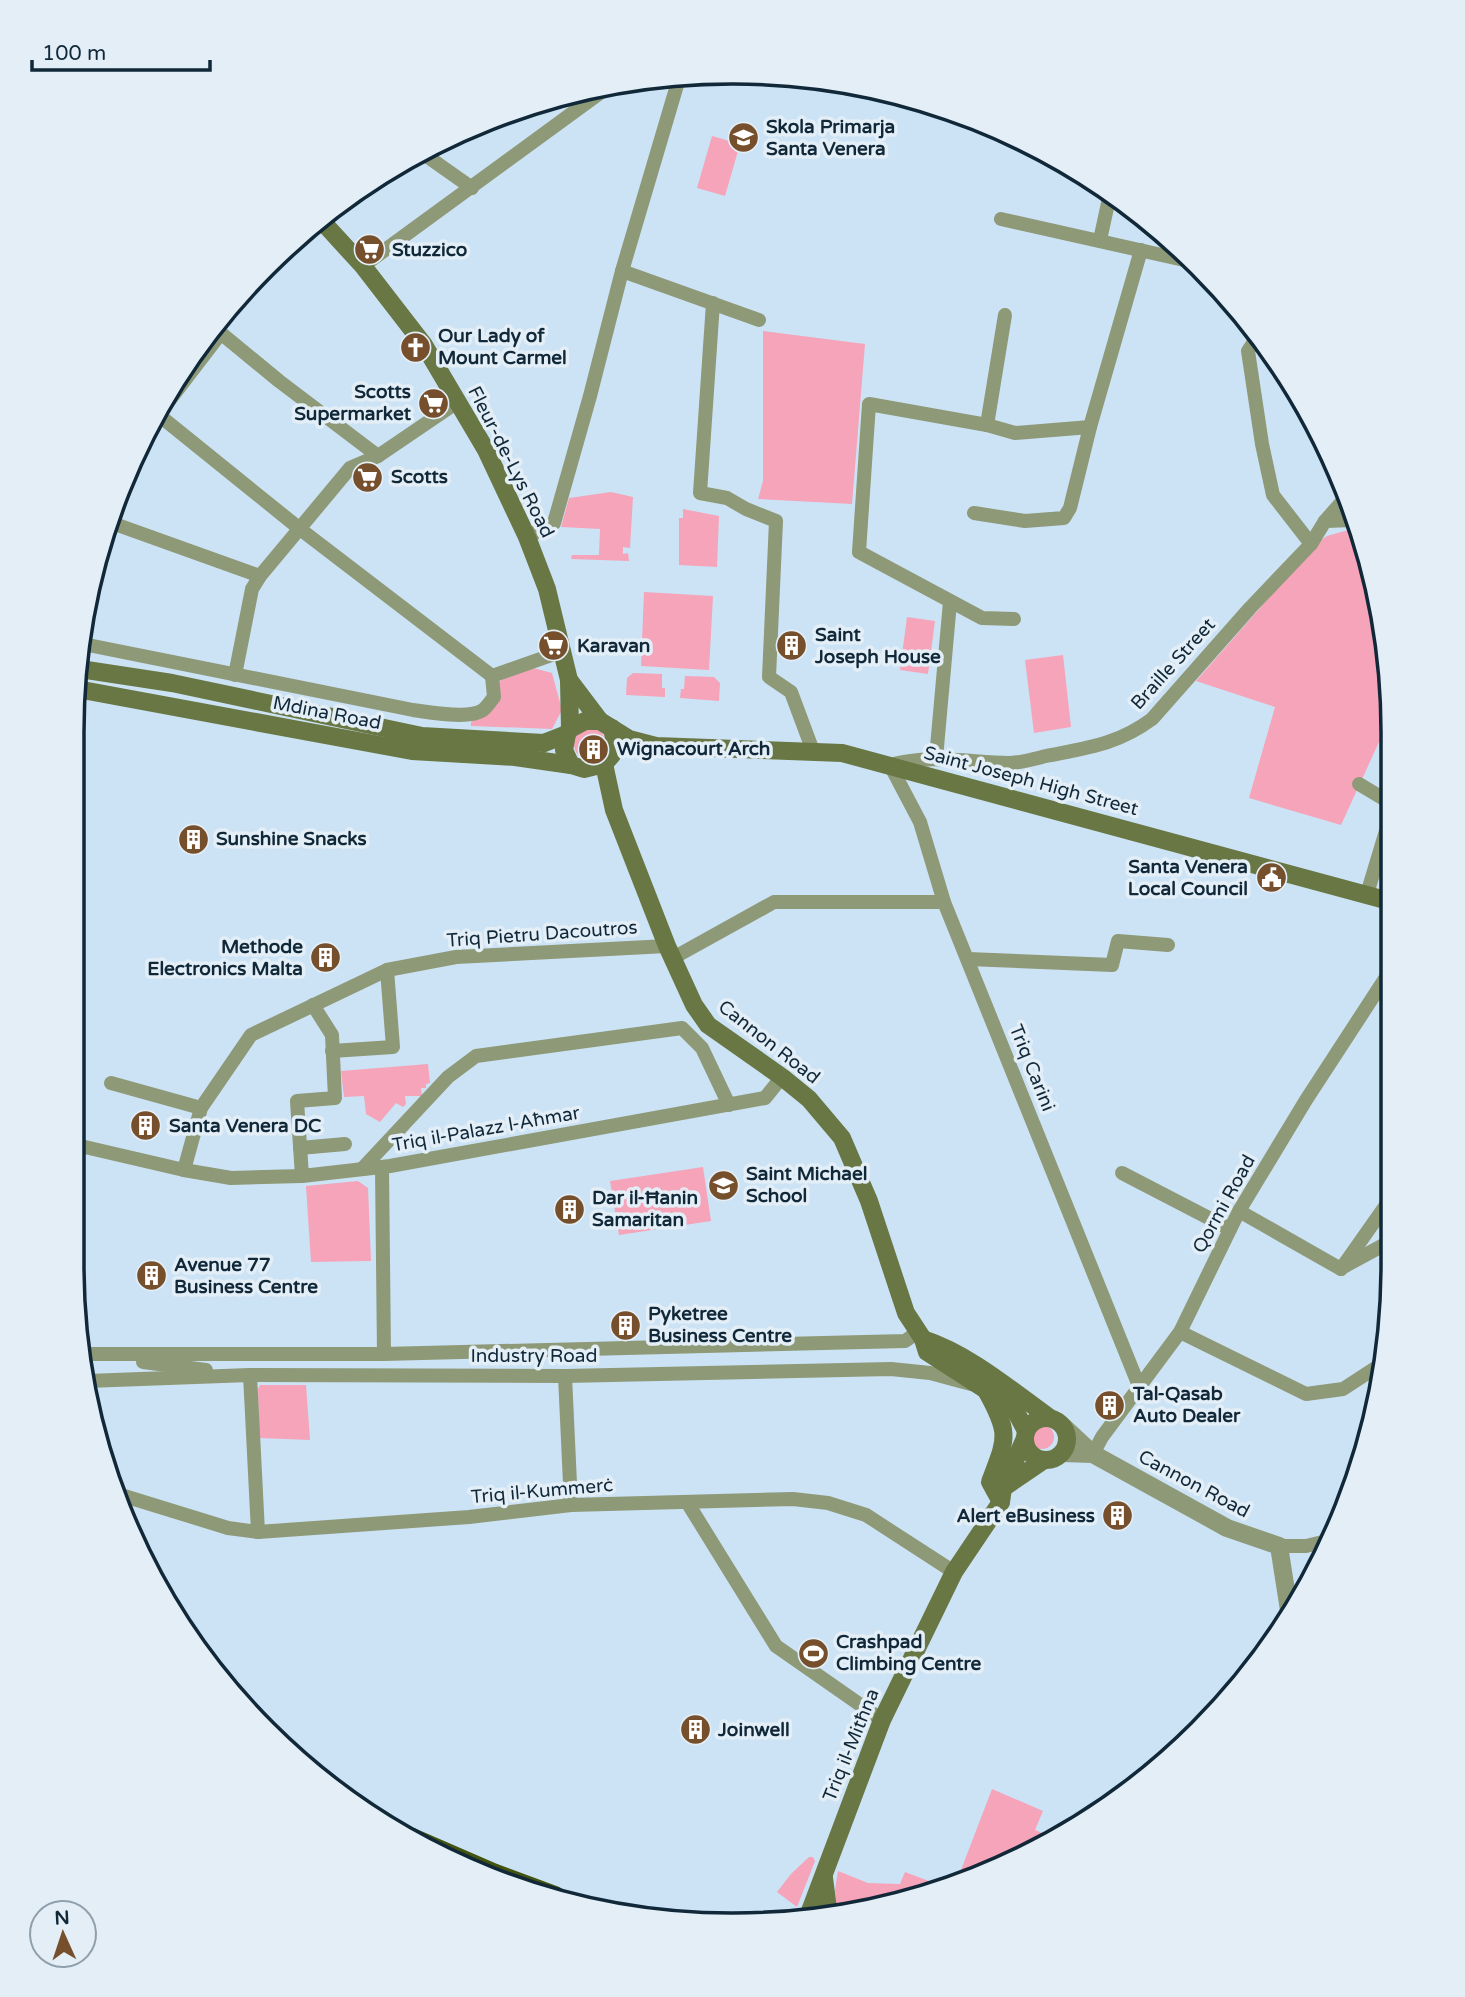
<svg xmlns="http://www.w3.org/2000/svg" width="1465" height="1997" font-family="'Varela Round',sans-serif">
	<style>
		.green { fill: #f5a4ba }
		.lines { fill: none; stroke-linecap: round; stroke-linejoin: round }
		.minor { stroke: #8e9977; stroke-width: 14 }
		.tertiary { stroke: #8e9977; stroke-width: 18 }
		.secondary { stroke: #687743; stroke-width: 18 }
		.trunk { stroke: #43540e; stroke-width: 19 }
		.labels { text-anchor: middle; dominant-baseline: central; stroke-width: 7; stroke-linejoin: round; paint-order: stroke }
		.poi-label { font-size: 19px; font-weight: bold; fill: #112839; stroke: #e3eef7; text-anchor: start }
		.street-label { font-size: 19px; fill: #112839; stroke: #e3eef7 }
		.rim { fill: none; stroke: #112839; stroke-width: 3.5 }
	</style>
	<rect width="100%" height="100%" fill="#cce3f5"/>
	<g class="green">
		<polygon points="712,136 740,144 725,196 697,188"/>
		<polygon points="763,331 865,344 852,504 758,499 763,481"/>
		<polygon points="611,492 633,497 630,548 623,547 623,554 628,553 629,561 571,559 572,555 599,555 600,529 561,527 569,498"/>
		<polygon points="683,509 719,516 717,567 679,565 679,518 683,518"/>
		<polygon points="1356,528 1388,646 1388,744 1379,742 1341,825 1249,798 1275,707 1196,681 1316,544 1327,536"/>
		<polygon points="644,592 713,596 709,670 641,666"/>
		<polygon points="907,617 935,621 928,674 900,670"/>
		<polygon points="1063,655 1071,727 1034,733 1025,660"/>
		<polygon points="533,668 552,673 562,710 552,729 471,726 471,722 481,716 501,680"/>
		<polygon points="633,673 662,674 662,688 665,688 665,697 626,695 627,678"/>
		<polygon points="685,676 714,677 720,683 719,701 680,698 681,689 684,689"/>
		<circle cx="590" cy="744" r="16"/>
		<polygon points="428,1064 430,1083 426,1084 426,1088 421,1088 422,1096 405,1096 406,1104 403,1107 396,1103 380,1122 366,1114 364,1096 344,1097 341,1071"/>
		<polygon points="703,1167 711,1221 619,1235 610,1181"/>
		<polygon points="358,1181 368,1188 371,1261 311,1262 306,1186"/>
		<polygon points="260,1385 306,1385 310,1440 259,1438 258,1389"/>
		<circle cx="1042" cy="1437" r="12"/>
		<polygon points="992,1789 1043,1811 1035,1830 1051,1837 986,1875 956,1883"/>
		<polygon points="809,1857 813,1857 815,1861 797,1907 777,1892 791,1874"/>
		<polygon points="838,1871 868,1883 900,1884 905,1872 942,1886 837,1915 835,1890"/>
	</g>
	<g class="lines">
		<g class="minor">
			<polyline points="421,152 472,188"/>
			<polyline points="1001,219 1193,262"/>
			<polyline points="1100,240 1110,194"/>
			<polyline points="363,266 608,87"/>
			<polyline points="622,271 759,320"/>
			<polyline points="713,303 700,493 727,498 746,509 776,521 769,677 791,692 813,751"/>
			<polyline points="217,330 279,381 378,456"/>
			<polyline points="1259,334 1248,351 1262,444 1273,495 1311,544"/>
			<polyline points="165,406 221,333"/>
			<polyline points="160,416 300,529 492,676"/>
			<polyline points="987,425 1005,315"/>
			<polyline points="974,513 1025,521 1064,518 1070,508 1090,427 1141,250"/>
			<polyline points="1325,521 1354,520"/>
			<polyline points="112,523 260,576"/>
			<polyline points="527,537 554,523 590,396 622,271 680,75"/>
			<polyline points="1014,619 982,618 859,552 869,404 987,425 1015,433 1090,427"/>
			<path d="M83 644 413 710C429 712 469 720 483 710 487 707 491 701 494 697L492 676"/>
			<polyline points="235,675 252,589 260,576 350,468 378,456 459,401"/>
			<polyline points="492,676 563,651"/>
			<polyline points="936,758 950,602"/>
			<polyline points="1359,784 1389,802"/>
			<polyline points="1367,894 1389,821"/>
			<polyline points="673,958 774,902 944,902"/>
			<polyline points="968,959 1112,965 1118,941 1168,945"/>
			<polyline points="332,1051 393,1047 387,970"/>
			<polyline points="111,1083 201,1108"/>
			<polyline points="72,1144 184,1170 231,1178 302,1176 390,1166 765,1098 782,1077"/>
			<polyline points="300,1148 345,1144"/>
			<polyline points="382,1167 384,1354"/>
			<polyline points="362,1169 448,1077 476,1056 682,1028 702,1048 729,1105"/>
			<polyline points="184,1170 201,1108 251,1035 387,970 456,957 667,946"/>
			<polyline points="1122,1173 1230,1229"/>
			<polyline points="302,1176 297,1101 335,1098 332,1035 313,1005"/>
			<polyline points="1239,1211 1341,1269"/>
			<polyline points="1345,1266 1391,1241"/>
			<polyline points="1341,1269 1391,1198"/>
			<polyline points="1180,1332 1306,1394 1343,1389 1383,1363"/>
			<polyline points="84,1354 384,1354 905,1341 918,1332"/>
			<polyline points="143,1362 206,1370"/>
			<polyline points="250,1375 258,1532"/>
			<polyline points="565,1376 571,1505"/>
			<polyline points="87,1381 250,1375 565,1376 891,1369 930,1373 971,1384"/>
			<path d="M1139 1386 944 902 920 822 890 765C930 754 968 762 1008 763 1021 763 1034 759 1046 756 1086 748 1117 745 1152 719L1250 608 1311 544 1325 521 1347 496"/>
			<polyline points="1093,1454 1102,1437 1180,1332 1239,1211 1306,1100 1390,971"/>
			<polyline points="121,1495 228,1528 258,1532 469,1517 571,1505 793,1499 828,1503 866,1515 954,1572"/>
			<polyline points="687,1502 776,1646 882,1720"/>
			<polyline points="1279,1546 1306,1546 1331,1540"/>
		</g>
		<g class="tertiary">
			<polyline points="1064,1427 1093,1454 1227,1528 1279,1546 1289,1610"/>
			<polyline points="1062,1453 1093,1454"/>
		</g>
		<g class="secondary">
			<polyline points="320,219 363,266 424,345 486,450 527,537 547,589 569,680 570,729"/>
			<polyline points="80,669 172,683 422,736 544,743 567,734"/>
			<polyline points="569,680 600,721"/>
			<polyline points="77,689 412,751 515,757 571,765 584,769 604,764 612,755 615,743 612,728"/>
			<polyline points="604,764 614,810 667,946 694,1005 708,1025 782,1077 809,1099 842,1138 869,1201 906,1313 923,1339 927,1352 1006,1403 1016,1412 1026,1431"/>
			<polyline points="571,765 564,750 567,734 570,729 585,721 600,721 629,739 656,746 842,753 1389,901"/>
			<path d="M923 1339C969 1354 1011 1390 1050 1418"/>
			<path d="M987 1392C1011 1435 1006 1439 990 1482L1001 1502"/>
			<circle cx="1046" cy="1439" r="21"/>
			<polyline points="1003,1488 1044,1460"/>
			<polyline points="824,1878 829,1917"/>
			<polyline points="807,1919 882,1720 954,1572 1001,1502 1003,1488 1025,1438"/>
		</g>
		<polyline class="trunk" points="411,1837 494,1873 556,1896"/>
	</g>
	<defs>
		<symbol id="school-disc" viewBox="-11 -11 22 22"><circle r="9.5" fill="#76502c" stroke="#e3eef7"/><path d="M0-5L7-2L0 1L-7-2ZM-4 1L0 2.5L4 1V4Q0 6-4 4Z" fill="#fff"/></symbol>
		<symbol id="supermarket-disc" viewBox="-11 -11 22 22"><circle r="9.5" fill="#76502c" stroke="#e3eef7"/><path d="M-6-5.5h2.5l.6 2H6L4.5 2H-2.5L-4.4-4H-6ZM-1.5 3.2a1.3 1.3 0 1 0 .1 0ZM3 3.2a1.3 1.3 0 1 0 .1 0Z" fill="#fff"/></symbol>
		<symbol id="church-disc" viewBox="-11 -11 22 22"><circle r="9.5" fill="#76502c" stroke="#e3eef7"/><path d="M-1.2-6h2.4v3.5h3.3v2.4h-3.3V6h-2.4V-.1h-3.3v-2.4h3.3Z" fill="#fff"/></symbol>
		<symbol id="building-disc" viewBox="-11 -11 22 22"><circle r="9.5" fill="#76502c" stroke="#e3eef7"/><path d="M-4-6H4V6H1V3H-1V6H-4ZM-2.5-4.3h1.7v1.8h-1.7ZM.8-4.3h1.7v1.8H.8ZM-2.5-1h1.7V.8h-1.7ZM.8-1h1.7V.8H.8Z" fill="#fff"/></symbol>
		<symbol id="civic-disc" viewBox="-11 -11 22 22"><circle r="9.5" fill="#76502c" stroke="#e3eef7"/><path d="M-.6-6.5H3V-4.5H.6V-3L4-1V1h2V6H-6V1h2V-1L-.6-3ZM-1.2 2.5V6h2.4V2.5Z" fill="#fff"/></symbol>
		<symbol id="stadium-disc" viewBox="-11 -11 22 22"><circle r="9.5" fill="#76502c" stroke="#e3eef7"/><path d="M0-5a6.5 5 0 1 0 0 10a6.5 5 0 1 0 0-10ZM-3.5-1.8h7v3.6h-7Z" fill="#fff"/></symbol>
	</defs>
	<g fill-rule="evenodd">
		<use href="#school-disc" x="726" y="120" width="35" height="35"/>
		<use href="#supermarket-disc" x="352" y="232" width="35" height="35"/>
		<use href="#church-disc" x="398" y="330" width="35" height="35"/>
		<use href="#supermarket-disc" x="416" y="386" width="35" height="35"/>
		<use href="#supermarket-disc" x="350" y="460" width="35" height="35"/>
		<use href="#supermarket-disc" x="536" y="628" width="35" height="35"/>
		<use href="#building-disc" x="774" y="628" width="35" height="35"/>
		<use href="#building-disc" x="576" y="732" width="35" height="35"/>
		<use href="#building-disc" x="176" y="822" width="35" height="35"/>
		<use href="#civic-disc" x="1254" y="860" width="35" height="35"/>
		<use href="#building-disc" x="308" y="940" width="35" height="35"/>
		<use href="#building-disc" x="128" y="1108" width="35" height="35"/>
		<use href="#school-disc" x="706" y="1168" width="35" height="35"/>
		<use href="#building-disc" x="552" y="1192" width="35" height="35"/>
		<use href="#building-disc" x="134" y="1258" width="35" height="35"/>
		<use href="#building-disc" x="608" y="1308" width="35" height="35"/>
		<use href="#building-disc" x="1092" y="1388" width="35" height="35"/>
		<use href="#building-disc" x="1100" y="1498" width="35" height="35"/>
		<use href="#stadium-disc" x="796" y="1636" width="35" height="35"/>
		<use href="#building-disc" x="678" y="1712" width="35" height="35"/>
	</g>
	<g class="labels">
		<g class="poi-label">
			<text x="766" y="127">Skola Primarja<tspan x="766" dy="22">Santa Venera</tspan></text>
			<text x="392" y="250">Stuzzico</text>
			<text x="438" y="336">Our Lady of<tspan x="438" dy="22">Mount Carmel</tspan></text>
			<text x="411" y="392" text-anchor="end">Scotts<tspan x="411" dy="22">Supermarket</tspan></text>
			<text x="391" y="477">Scotts</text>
			<text x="815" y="635">Saint<tspan x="815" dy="22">Joseph House</tspan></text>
			<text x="577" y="646">Karavan</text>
			<text x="617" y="749">Wignacourt Arch</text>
			<text x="216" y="839">Sunshine Snacks</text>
			<text x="1248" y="867" text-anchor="end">Santa Venera<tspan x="1248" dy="22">Local Council</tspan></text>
			<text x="303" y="947" text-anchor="end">Methode<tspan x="303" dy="22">Electronics Malta</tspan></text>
			<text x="169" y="1126">Santa Venera DC</text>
			<text x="746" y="1174">Saint Michael<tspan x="746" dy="22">School</tspan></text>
			<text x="592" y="1198">Dar il-Ħanin<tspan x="592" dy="22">Samaritan</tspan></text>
			<text x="174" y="1265">Avenue 77<tspan x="174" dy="22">Business Centre</tspan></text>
			<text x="648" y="1314">Pyketree<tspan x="648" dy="22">Business Centre</tspan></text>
			<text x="1133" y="1394">Tal-Qasab<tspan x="1133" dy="22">Auto Dealer</tspan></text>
			<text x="1095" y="1516" text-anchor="end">Alert eBusiness</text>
			<text x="836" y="1642">Crashpad<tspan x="836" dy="22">Climbing Centre</tspan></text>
			<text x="718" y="1730">Joinwell</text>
		</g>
		<g class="street-label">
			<text transform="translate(511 462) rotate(63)">Fleur-de-Lys Road</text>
			<text transform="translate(1173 664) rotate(-48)">Braille Street</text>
			<text transform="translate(327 713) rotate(11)">Mdina Road</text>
			<text transform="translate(1031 781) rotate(15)">Saint Joseph High Street</text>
			<text transform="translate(542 934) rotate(-4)">Triq Pietru Dacoutros</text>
			<text transform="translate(769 1042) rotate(38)">Cannon Road</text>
			<text transform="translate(1032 1068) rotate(68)">Triq Carini</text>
			<text transform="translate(486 1129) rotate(-10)">Triq il-Palazz l-Aħmar</text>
			<text transform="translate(1224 1204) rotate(-61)">Qormi Road</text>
			<text x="534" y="1356">Industry Road</text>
			<text transform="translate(1194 1484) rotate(28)">Cannon Road</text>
			<text transform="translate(542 1491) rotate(-5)">Triq il-Kummerċ</text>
			<text transform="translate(851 1745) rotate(-68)">Triq il-Mitħna</text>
		</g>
	</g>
	<path d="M0 0H1465V1997H0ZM732 84H733A648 648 0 0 1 1381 732V1265A648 648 0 0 1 733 1913H732A648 648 0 0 1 84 1265V732A648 648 0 0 1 732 84Z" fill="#e3eef7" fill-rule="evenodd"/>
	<path class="rim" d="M732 84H733A648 648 0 0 1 1381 732V1265A648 648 0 0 1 733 1913H732A648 648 0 0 1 84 1265V732A648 648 0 0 1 732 84Z"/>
	<g transform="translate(63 1934) rotate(357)"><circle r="33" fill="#e3eef7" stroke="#8f9fab" stroke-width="2"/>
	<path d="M0-5L12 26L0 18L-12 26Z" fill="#76502c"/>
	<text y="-10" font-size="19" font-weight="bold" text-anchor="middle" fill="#112839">N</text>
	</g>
	<path d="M32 60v10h178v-10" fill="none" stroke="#112839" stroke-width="3.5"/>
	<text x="42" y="60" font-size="21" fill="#112839" stroke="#e3eef7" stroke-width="5" paint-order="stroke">100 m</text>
</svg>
